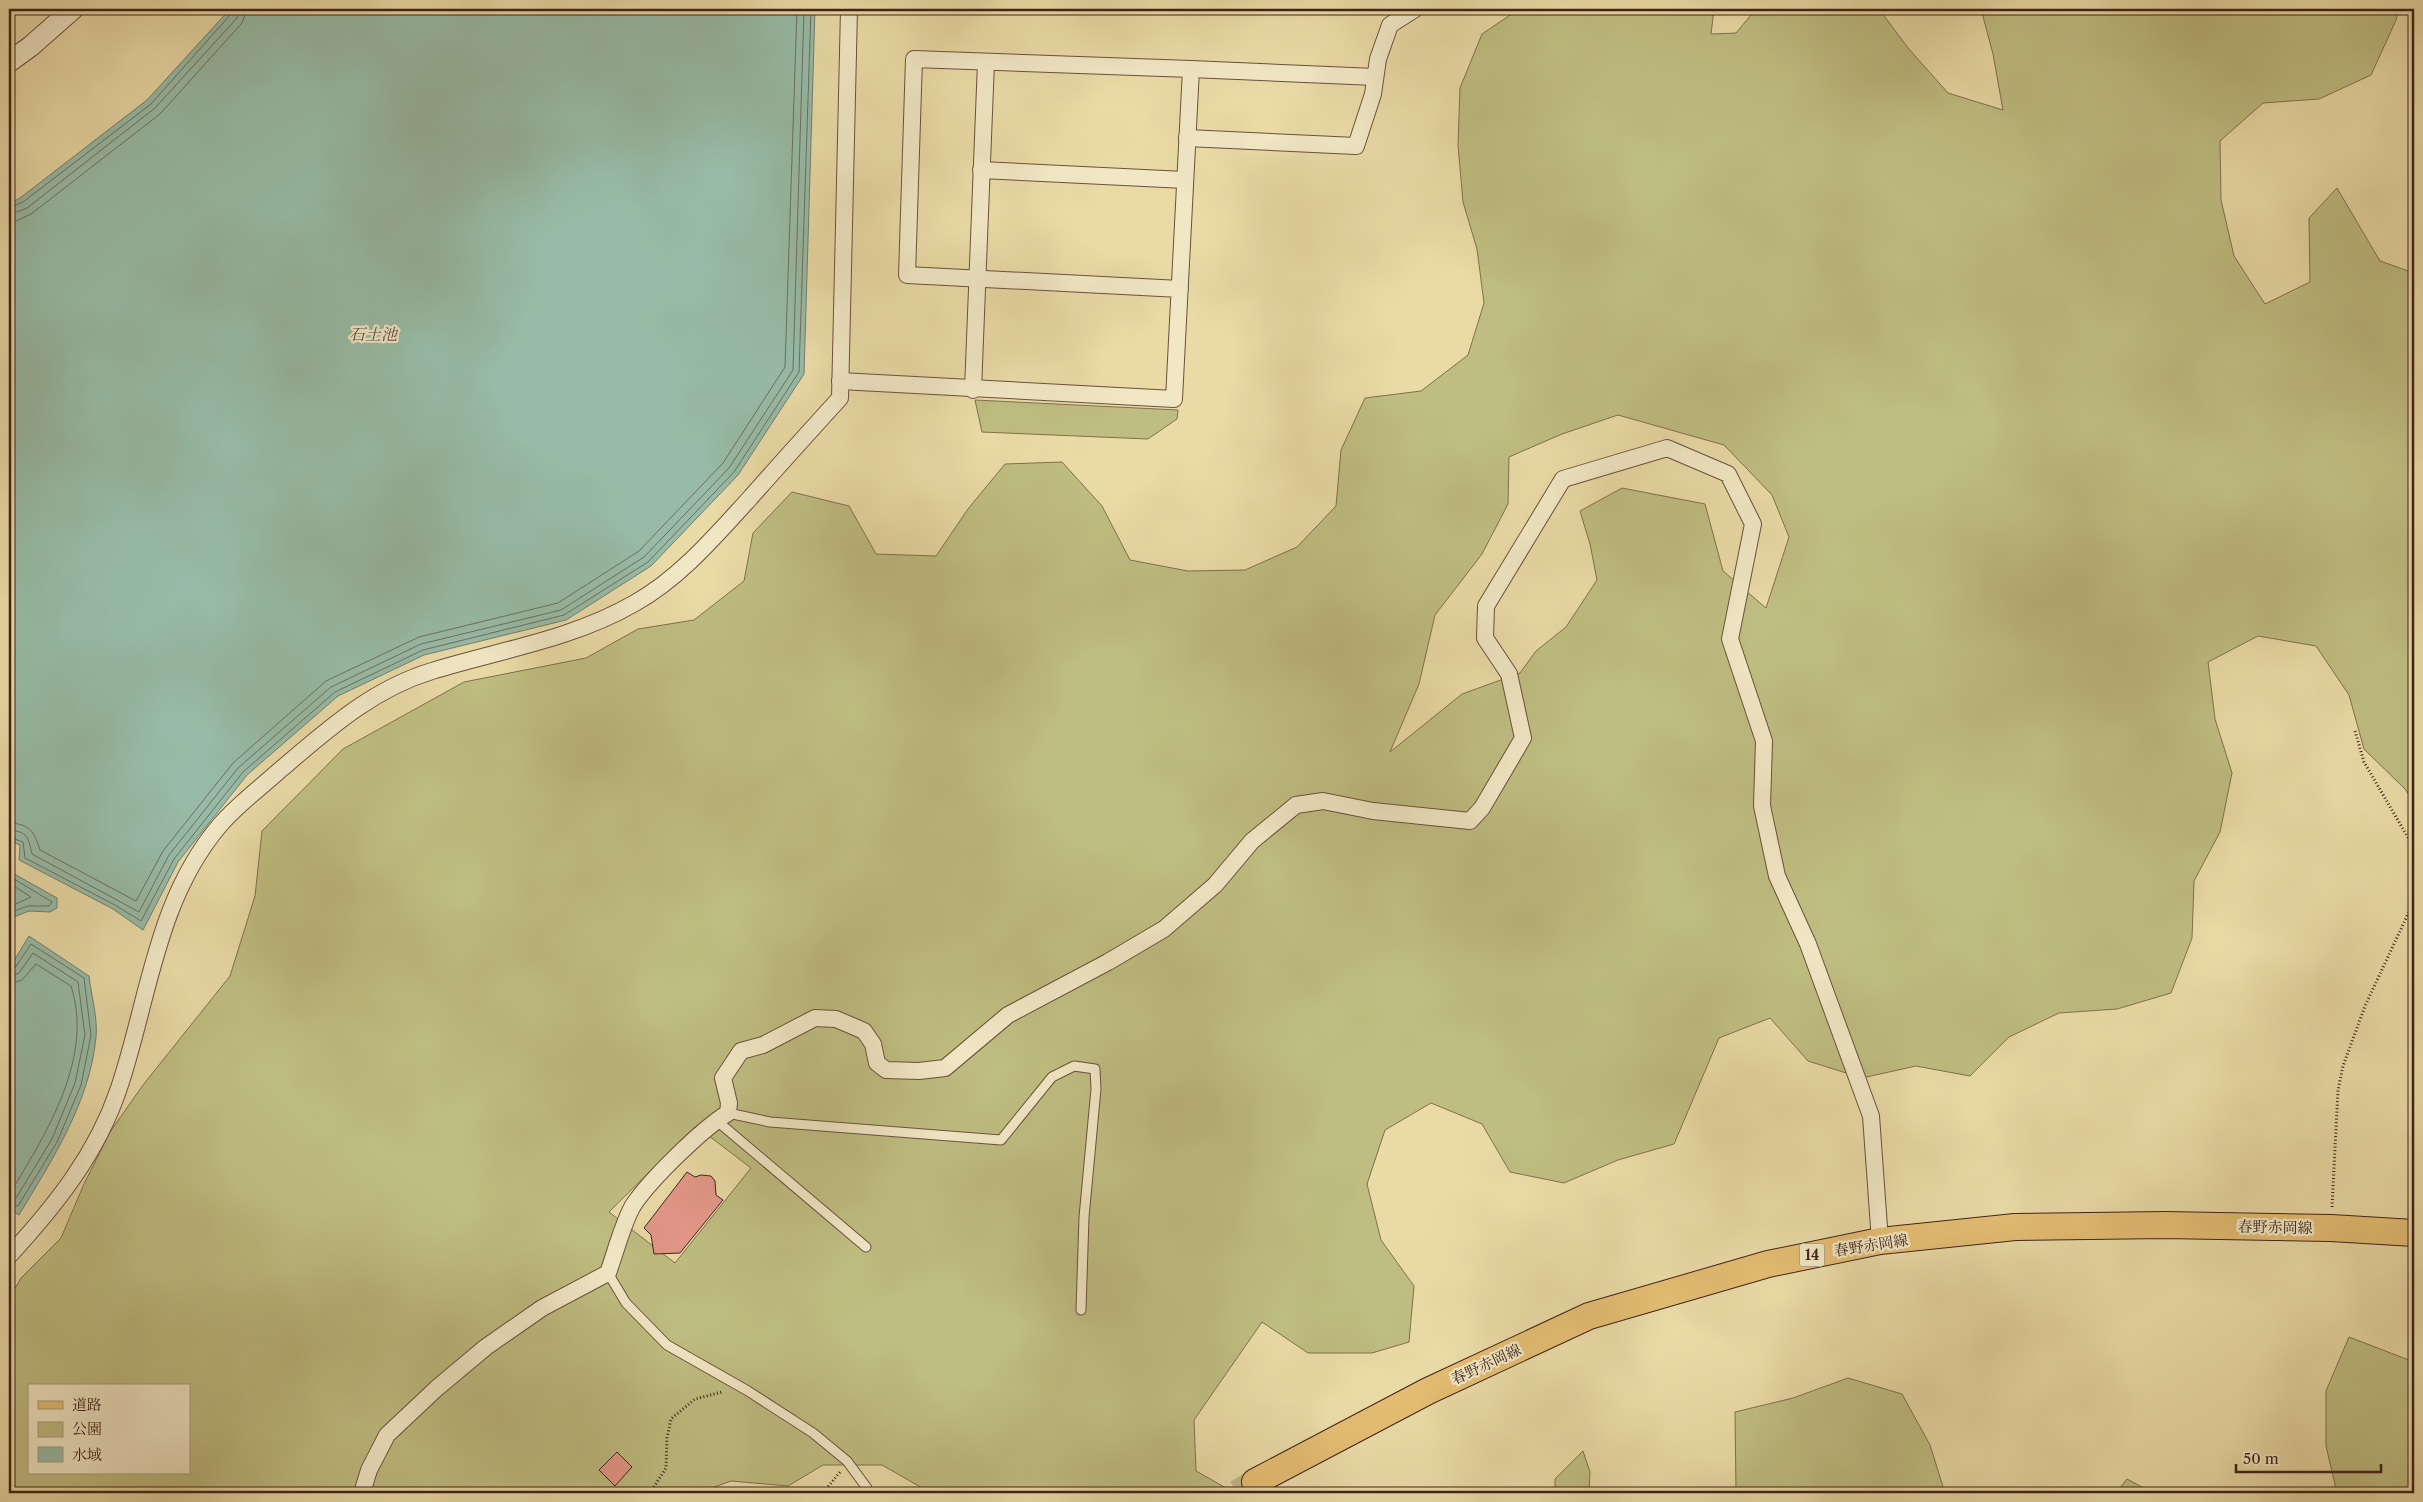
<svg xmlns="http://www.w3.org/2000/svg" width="2423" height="1502" font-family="'Libre Caslon Text','Noto Serif JP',serif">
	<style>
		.green { fill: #bfbd81; stroke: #80704d; fill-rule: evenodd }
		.water { fill: #97bba6; stroke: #747e6e }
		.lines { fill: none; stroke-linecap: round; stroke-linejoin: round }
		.shore { stroke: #6c6f60; stroke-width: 1 }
		.building { fill: #e4988a; stroke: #402319 }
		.primary-tunnel { stroke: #c7b58a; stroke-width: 26; stroke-dasharray: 26 13; stroke-linecap: butt }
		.service-casing { stroke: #6a513c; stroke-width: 11 }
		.minor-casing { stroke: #6a513c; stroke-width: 18 }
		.tertiary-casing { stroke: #6a513c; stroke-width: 22 }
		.primary-casing { stroke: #402319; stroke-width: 28 }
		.path { stroke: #402319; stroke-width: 3; stroke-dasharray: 1 2.5; stroke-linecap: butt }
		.service { stroke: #f1e7c5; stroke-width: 9 }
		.minor { stroke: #f1e7c5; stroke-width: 16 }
		.tertiary { stroke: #f1e7c5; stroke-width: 20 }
		.primary { stroke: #e4bd73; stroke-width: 26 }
		.labels { text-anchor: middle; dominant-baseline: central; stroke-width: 4.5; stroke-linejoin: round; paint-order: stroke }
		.shield { fill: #f1e7c5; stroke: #755e4d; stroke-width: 1 }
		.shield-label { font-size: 14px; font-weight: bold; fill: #402319 }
		.street-label { font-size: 15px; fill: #402319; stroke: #f1e7c5 }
		.water-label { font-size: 16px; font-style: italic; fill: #56493c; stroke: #f1e7c5 }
	</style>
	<rect width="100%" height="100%" fill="#e9daa6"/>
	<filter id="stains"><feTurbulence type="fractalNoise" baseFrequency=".004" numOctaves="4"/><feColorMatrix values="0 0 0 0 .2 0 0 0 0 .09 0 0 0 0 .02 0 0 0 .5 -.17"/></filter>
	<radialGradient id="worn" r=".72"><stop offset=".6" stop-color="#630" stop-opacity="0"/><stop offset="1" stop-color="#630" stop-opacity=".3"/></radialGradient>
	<g class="green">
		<path d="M1519 9H1714L1711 34 1736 33 1756 9H1879L1908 48 1948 93 2003 110 1993 54 1981 9H2399L2396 20 2371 75 2319 99 2263 103 2220 141 2221 200 2234 256 2265 304 2310 282 2309 218 2337 188 2380 261 2414 273V803L2405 789 2364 749 2349 695 2316 646 2258 636 2208 662 2215 719 2232 773 2220 832 2194 881 2192 938 2171 993 2117 1009 2059 1013 2009 1037 1970 1076 1916 1066 1862 1078 1808 1061 1770 1018 1719 1038 1674 1144 1618 1160 1564 1183 1510 1172 1482 1124 1431 1103 1385 1130 1367 1184 1381 1240 1414 1286 1409 1342 1372 1353H1308L1262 1322 1194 1420 1196 1471 1235 1493H931L882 1465H823L788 1486 731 1481 698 1493H9V1299L21 1278 61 1238 84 1184 110 1132 143 1085 230 976 255 896 262 831 343 749 464 682 586 658 638 629 694 620 744 581 753 533 792 492 849 506 876 554 936 556 968 509 1005 464 1062 462 1102 506 1130 560 1188 571 1245 570 1297 547 1336 506 1341 450 1365 398 1421 391 1468 355 1484 303 1477 249 1463 202 1458 145 1460 88 1482 34ZM1618 415 1724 445 1772 495 1789 537 1766 608 1723 571 1705 504 1622 488 1580 511 1590 544 1597 580 1566 627 1536 651 1520 673 1462 694 1390 752 1419 684 1435 615 1482 554 1508 504 1509 457 1562 434ZM696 1126 751 1168 675 1263 609 1212ZM29 1386H189V1473H29Z"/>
		<polygon points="975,400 1178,410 1177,419 1148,439 982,432"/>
		<polygon points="2349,1337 2414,1362 2414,1493 2337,1493 2326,1446 2326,1391"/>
		<polygon points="1848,1378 1902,1394 1930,1445 1945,1493 1736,1493 1735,1412 1793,1398"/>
		<polygon points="1583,1451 1590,1472 1589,1493 1555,1493 1555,1479"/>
		<polygon points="2127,1479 2153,1493 2116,1493"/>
	</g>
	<g class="water">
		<polygon points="230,9 815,9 804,374 738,475 651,566 566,620 424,655 338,696 247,775 178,862 143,930 113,909 19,860 20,845 9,841 9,204 20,198 147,100"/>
		<polygon points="9,871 57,898 57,908 50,912 29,911 9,919"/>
		<path d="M29 936 89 976C91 995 98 1018 96 1037 90 1102 52 1160 19 1215L9 1209V969Z"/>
	</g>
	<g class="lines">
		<g class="shore">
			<polyline points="9,208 23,202 151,104 231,14 233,9"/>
			<polyline points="9,215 27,208 155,108 237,18 239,9"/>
			<polyline points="9,222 16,221 31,214 160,114 242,23 247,9"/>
			<path d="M9 823C31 824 34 832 40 850L136 901 163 851 233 763 326 681 419 637 558 603 639 551 723 463 785 367 797 9"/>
			<path d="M9 830C29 832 28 838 32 854L139 912 169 855 238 768 331 687 421 644 561 610 644 557 729 468 793 370 804 9"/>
			<polyline points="9,837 23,842 25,858 115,905 141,921 174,859 243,772 335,692 423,650 564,615 648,562 734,472 799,372 811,9"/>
			<polyline points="9,876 52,902 49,906 28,906 9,913"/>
			<polyline points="9,883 31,897 9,907"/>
			<polyline points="9,970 15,968 31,944 84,978 91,1035 81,1085 57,1142 18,1206 9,1205"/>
			<polyline points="9,977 19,973 33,953 78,982 85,1035 75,1083 52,1139 16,1198 9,1199"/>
			<path d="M9 984 22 980 36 964 71 986C94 1057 47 1132 12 1190L9 1191"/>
		</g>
	</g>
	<g class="building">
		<polygon points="687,1172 695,1177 701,1175 711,1176 715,1181 716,1195 723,1200 680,1253 654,1254 651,1235 644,1228"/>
		<polygon points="617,1452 632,1467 615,1486 599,1470"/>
	</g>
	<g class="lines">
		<polyline class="primary-tunnel" points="1237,1493 1255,1482"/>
		<defs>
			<g id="service">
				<polyline points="728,1113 770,1122 1001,1140 1052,1077 1074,1066 1095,1069 1096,1089 1084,1217 1081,1310"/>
				<polyline points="716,1120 866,1247"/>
				<polyline points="608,1273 626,1303 667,1345 748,1391 813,1433 847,1461 867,1488"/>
			</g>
			<g id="minor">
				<polyline points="1191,69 1375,77"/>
				<polyline points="1187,138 1356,146 1373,94 1378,59 1390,25 1415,9"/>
				<polyline points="981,170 1185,180"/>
				<polyline points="840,381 1174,399 1191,69 914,59 907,275 1180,289"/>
				<polyline points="973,390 986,62"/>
				<path d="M9 1256C55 1206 97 1154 119 1088 149 999 156 900 220 825 237 805 260 788 280 770 327 730 372 689 432 671 500 650 573 639 635 603 681 577 716 535 751 497 780 464 810 431 840 398L849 9"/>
				<path d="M362 1493 369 1470 387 1435 437 1388 486 1347 542 1308 608 1273C615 1254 624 1219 634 1204 651 1179 702 1129 728 1113L729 1103 723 1078 741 1051 763 1045 815 1018 836 1019 864 1031 873 1044 877 1063 886 1070 919 1071 945 1068 1008 1015 1108 962 1164 929 1215 885 1252 841 1296 805 1323 801 1373 811 1470 821 1482 808 1523 738 1509 674 1485 638 1486 606 1563 479 1667 448 1728 474 1753 524 1730 639 1764 741 1762 806 1777 876 1808 944 1871 1116 1880 1241"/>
			</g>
			<polyline id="tertiary" points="9,62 31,46 73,9"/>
			<polyline id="primary" points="1255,1482 1428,1391 1589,1316 1768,1264 1880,1241 2015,1227 2165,1225 2331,1228 2414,1233"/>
		</defs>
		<use href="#service" class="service-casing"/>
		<use href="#minor" class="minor-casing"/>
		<use href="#tertiary" class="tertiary-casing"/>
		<use href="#primary" class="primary-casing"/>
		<g class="path">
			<polyline points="2355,731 2364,762 2414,848"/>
			<polyline points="2332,1207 2338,1090 2343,1066 2365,1006 2414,901"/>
			<polyline points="650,1493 666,1468 667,1438 671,1419 695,1399 722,1392"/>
			<polyline points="826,1493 827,1488 840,1472"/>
		</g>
		<use href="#service" class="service"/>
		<use href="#minor" class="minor"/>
		<use href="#tertiary" class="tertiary"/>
		<use href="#primary" class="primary"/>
	</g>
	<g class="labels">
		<rect class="shield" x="1799.5" y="1243.5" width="25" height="23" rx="4"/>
		<g class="shield-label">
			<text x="1812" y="1255">14</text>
		</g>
		<g class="street-label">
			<text transform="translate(2275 1227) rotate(1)">春野赤岡線</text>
			<text transform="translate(1871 1245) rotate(-9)">春野赤岡線</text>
			<text transform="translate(1486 1364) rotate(-25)">春野赤岡線</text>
		</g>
		<g class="water-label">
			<text x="373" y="334">石土池</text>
		</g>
	</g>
	<rect width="2423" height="1502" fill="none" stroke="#e9daa6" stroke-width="30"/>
	<rect x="10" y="10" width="2403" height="1482" fill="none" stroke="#402319" stroke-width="2.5"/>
	<rect x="15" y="15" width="2393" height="1472" fill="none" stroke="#402319"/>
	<rect x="28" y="1384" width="162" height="90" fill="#f1e7c5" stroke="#aa9980"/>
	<rect x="38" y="1401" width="25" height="8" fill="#e4bd73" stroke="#aa9980"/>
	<text x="72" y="1410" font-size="15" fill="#402319">道路</text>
	<rect x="38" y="1422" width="25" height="15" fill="#bfbd81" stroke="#aa9980"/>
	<text x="72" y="1434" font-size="15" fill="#402319">公園</text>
	<rect x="38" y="1447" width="25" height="15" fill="#97bba6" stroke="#aa9980"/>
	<text x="72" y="1460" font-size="15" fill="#402319">水域</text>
	<path d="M2236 1464v8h145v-8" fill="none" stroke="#402319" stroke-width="2.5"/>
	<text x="2243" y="1464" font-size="15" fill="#402319" stroke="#f1e7c5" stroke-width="4" paint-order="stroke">50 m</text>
	<rect width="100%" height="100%" filter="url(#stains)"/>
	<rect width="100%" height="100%" fill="url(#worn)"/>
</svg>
